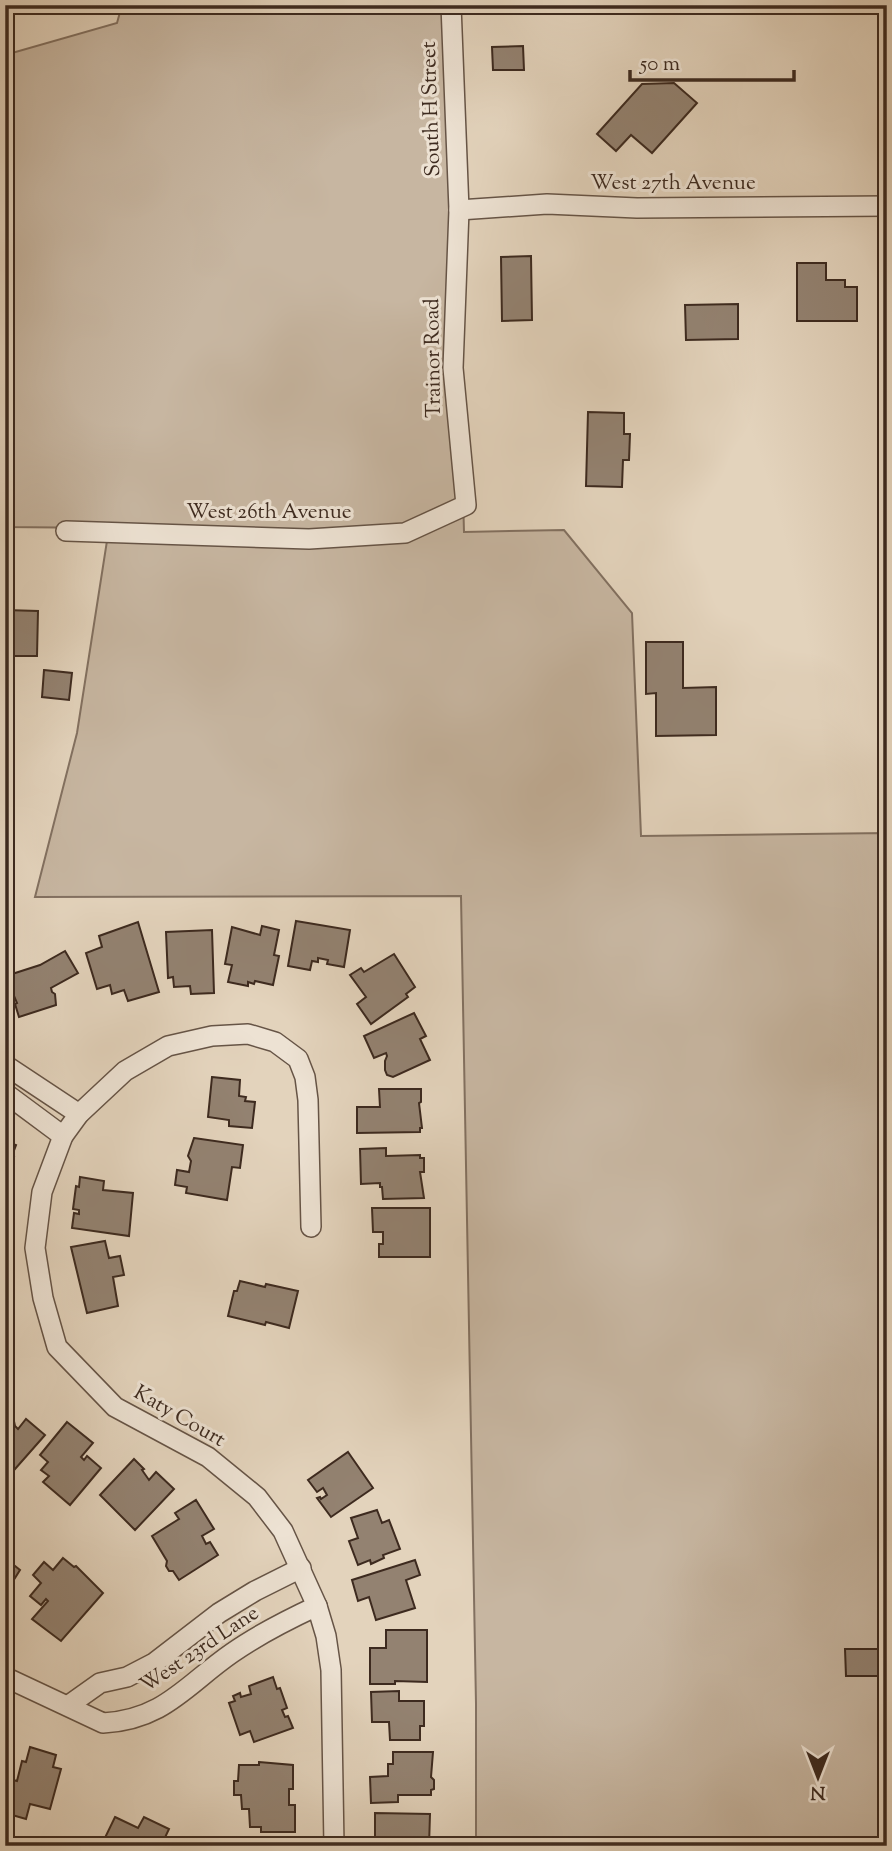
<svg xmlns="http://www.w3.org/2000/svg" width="892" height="1851" font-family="'Sorts Mill Goudy',serif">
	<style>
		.green { fill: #c7b6a1; stroke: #827060; stroke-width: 2 }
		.building { fill: #938271; stroke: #3d2a1f; stroke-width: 2 }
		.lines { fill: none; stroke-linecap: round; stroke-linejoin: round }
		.street-casing { stroke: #665446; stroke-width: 22 }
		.street { stroke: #ede2d3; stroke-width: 19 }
		.labels { text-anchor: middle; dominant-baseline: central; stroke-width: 6; stroke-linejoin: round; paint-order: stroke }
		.street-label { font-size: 21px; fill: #3d2a1f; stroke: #ede2d3 }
	</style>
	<rect width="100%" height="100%" fill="#e3d3bc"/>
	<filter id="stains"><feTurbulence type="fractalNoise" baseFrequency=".00286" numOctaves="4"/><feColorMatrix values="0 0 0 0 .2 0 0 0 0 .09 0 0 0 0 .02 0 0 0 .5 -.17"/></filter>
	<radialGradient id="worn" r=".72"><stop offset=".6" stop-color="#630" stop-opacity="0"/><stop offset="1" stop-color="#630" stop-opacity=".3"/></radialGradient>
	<polygon class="green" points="122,5 450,5 464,532 564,530 632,613 641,836 887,833 887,1846 476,1846 476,1704 461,896 35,897 77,733 109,528 5,527 5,55 117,23"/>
	<g class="building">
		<polygon points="523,46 524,70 493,70 492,47"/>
		<polygon points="674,83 697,103 652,153 631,135 616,151 597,134 642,84"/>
		<polygon points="531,256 532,320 502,321 501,257"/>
		<polygon points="797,263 826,263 826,280 845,280 845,287 857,287 857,321 797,321"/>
		<polygon points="738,304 738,339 686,340 685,305"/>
		<polygon points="588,412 624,413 624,434 630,434 629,460 623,460 622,487 586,486"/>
		<polygon points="5,610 38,611 37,656 5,656"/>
		<polygon points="646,642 683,642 683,688 716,687 716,735 656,736 656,693 646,694"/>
		<polygon points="44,670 72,673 69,700 42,697"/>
		<polygon points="296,921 350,930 344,967 327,964 328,960 318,958 318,962 312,961 310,970 288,966"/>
		<polygon points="138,922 159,992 128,1001 124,990 112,994 110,985 97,989 86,953 102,947 99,936"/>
		<polygon points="262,926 279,930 274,955 279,956 273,985 255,981 254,984 248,982 248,986 228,982 232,965 225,964 232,927 260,935"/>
		<polygon points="212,930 214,993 191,994 190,986 174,987 173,977 168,978 166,932"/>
		<polygon points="65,951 78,973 51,988 52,992 55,994 56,1005 19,1017 15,1004 17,1003 11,989 9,975 40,965"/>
		<polygon points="394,954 415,987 406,994 408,997 371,1024 357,1004 366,997 350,975 361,968 364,972"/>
		<polygon points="414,1013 426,1036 420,1039 430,1060 393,1077 387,1075 385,1070 385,1061 387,1056 386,1053 374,1058 364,1036"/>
		<polygon points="212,1077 240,1080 239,1096 246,1097 245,1101 255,1102 252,1128 229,1126 229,1120 208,1117"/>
		<polygon points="379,1089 421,1089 421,1102 419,1103 422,1128 420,1128 420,1132 357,1133 357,1107 380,1107"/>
		<polygon points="194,1138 243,1145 240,1168 232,1167 227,1200 186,1193 187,1187 175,1185 177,1170 189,1172 191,1161 188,1156"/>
		<polygon points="5,1141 16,1145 12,1156 14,1157 7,1178 5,1177"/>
		<polygon points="386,1148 386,1156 420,1155 420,1158 424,1158 424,1172 420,1172 424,1198 383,1199 382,1187 380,1187 380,1183 361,1184 360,1149"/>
		<polygon points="80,1177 104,1181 103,1190 133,1193 129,1236 72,1228 74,1213 79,1214 79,1210 73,1209 76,1186 79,1187"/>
		<polygon points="372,1208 430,1208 430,1257 379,1257 379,1244 383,1244 383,1232 373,1232"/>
		<polygon points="105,1241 109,1258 120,1256 124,1275 113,1277 118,1306 87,1313 71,1247"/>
		<polygon points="240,1281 265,1287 266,1284 298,1291 289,1328 266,1322 265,1325 228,1316 234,1291 237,1291"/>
		<polygon points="5,1408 12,1412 15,1426 18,1429 26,1419 45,1435 8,1477 5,1474"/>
		<polygon points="67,1422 93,1443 81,1457 84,1460 87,1456 101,1468 70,1505 43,1482 49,1476 41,1470 48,1462 40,1455"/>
		<polygon points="348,1452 373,1488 331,1517 317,1498 320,1497 321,1499 327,1495 323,1488 317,1492 308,1480"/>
		<polygon points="134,1459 144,1469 142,1470 149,1480 156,1472 174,1489 135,1530 100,1495"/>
		<polygon points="196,1500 214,1529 202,1536 206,1544 210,1542 218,1555 179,1580 173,1571 169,1571 166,1566 167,1561 152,1536 179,1519 175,1513"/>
		<polygon points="377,1510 382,1523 389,1520 400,1549 383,1555 384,1558 371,1564 370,1560 358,1565 349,1541 358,1538 351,1518"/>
		<polygon points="5,1558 20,1570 5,1594"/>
		<polygon points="63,1558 74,1567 76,1566 103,1593 61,1641 32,1619 48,1601 46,1599 41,1605 30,1596 41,1583 33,1575 44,1562 53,1570"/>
		<polygon points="415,1560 420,1575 406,1580 415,1608 376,1620 369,1597 358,1601 352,1580"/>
		<polygon points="386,1630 427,1630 427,1682 395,1681 395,1684 370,1684 370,1648 386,1648"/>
		<polygon points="845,1649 884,1649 885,1676 846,1676"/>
		<polygon points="273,1677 277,1689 280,1688 287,1708 282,1710 285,1717 288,1716 293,1728 254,1742 250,1731 240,1735 229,1703 235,1701 233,1696 240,1693 241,1697 251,1694 249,1686"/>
		<polygon points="399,1691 399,1701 424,1701 424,1726 420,1726 420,1740 390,1740 389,1722 372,1722 371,1692"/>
		<polygon points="30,1747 56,1755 53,1767 61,1769 50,1809 30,1804 26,1819 5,1813 5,1778 17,1781 22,1761 26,1762"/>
		<polygon points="393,1752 433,1752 431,1777 434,1780 434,1789 431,1790 431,1795 398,1795 398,1802 371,1803 370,1777 388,1776 388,1764 393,1764"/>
		<polygon points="259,1762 293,1765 293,1789 289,1789 289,1805 295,1805 295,1832 261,1832 261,1827 250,1827 249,1809 242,1809 241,1795 234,1795 234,1781 238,1781 239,1765 259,1765"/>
		<polygon points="375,1813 430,1814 429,1846 400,1846 400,1837 375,1837"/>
		<polygon points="115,1817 138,1828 144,1817 169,1829 161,1846 101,1846"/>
	</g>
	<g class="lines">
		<defs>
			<g id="street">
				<polyline points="459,210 547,204 637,208 887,206"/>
				<polyline points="66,531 309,539 405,533 466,505 453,368 459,210 451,5"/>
				<polyline points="5,1065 79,1114"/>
				<polyline points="5,1093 63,1136"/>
				<polyline points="311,1227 308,1100 305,1077 298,1059 275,1042 248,1034 212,1036 168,1046 125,1071 79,1114 63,1136 42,1192 35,1248 43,1298 57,1347 115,1407 208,1457 257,1497 283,1531 317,1606 326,1636 331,1670 334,1846"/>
				<path d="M5 1677 103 1723C164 1720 187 1684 232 1653 259 1634 287 1620 317 1606"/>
				<polyline points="69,1705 100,1683 127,1677 154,1663 219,1613 255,1591 301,1568"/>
			</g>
		</defs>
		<use href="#street" class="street-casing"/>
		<use href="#street" class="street"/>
	</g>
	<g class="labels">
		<g class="street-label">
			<text transform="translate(432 109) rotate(-92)">South H Street</text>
			<text x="673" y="184">West 27th Avenue</text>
			<text transform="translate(434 358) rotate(-91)">Trainor Road</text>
			<text x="269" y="513">West 26th Avenue</text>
			<text transform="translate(179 1417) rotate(30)">Katy Court</text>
			<text transform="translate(200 1650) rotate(-34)">West 23rd Lane</text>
		</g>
	</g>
	<rect width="892" height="1851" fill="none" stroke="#e3d3bc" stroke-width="28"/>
	<rect x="7" y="7" width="878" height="1837" fill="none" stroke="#3d2a1f" stroke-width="3.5"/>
	<rect x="14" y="14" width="864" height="1823" fill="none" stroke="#3d2a1f" stroke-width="2"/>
	<g transform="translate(818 1777) rotate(180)" stroke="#ede2d3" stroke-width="5" paint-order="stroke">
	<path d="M0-5L12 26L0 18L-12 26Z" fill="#3d2a1f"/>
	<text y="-10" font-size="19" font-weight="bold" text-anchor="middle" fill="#3d2a1f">N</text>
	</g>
	<path d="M630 70v10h164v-10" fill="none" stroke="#3d2a1f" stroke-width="3.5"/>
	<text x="640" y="70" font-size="21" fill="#3d2a1f" stroke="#ede2d3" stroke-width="5" paint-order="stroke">50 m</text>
	<rect width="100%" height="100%" filter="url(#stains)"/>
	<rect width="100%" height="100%" fill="url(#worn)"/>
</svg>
